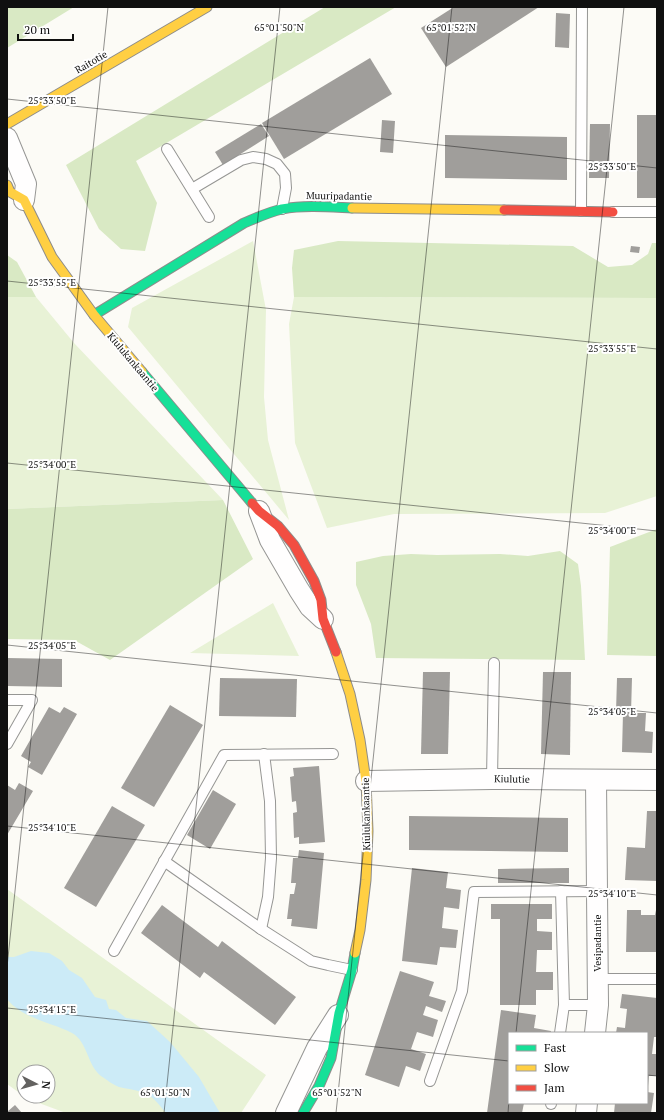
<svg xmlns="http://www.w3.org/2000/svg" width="664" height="1120" font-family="'PT Serif',serif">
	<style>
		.green { fill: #e8f2d6; fill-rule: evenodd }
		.forest { fill: #d9e9c4 }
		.water { fill: #ccebf7 }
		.building { fill: #a09e9b }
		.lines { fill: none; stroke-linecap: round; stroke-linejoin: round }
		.lane-casing { stroke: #969694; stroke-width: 12 }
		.street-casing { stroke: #969694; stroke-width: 22 }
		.fast-casing { stroke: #8d8c8a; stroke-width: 11 }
		.slow-casing { stroke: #8d8c8a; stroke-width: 11 }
		.jam-casing { stroke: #8d8c8a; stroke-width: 11 }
		.lane { stroke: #fffefe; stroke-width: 10 }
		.street { stroke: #fffefe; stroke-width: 20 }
		.fast { stroke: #16e098; stroke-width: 9 }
		.slow { stroke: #ffcf43; stroke-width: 9 }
		.jam { stroke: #f24e42; stroke-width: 9 }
		.ticks { fill: none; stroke: #101010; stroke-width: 1; stroke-opacity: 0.45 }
		.labels { text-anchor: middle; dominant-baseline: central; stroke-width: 4; stroke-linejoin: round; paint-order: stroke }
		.street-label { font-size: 10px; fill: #101010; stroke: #fff }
		.ticks-label { font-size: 10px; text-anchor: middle; fill: #101010; stroke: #fff; stroke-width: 4; stroke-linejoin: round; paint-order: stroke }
	</style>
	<rect width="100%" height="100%" fill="#fcfbf6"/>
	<g class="green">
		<polygon points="253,241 266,310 264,397 268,440 289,520 128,327 132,308"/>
		<polygon points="7,297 36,297 74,343 223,500 7,509"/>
		<polygon points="294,297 657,298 657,496 605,513 394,514 327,528 295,443 289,324"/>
		<polygon points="273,603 299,656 190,653"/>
		<path d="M7 889 266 1075 241 1113H66L28 1099 7 1084ZM24 1072H48V1096H24Z"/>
	</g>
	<g class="forest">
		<polygon points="7,7 74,7 7,48"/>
		<polygon points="325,7 396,7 136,161 157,203 145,251 121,249 99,229 66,165"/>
		<polygon points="338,241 573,246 608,267 632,265 648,254 652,243 657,243 657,298 294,297 292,268 294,250"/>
		<polygon points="7,255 17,262 36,297 7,297"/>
		<polygon points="223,500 253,559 110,660 74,640 7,639 7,509"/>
		<polygon points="657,529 657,656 607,655 610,547"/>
		<polygon points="560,551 578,564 581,586 585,660 376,658 371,624 356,585 356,562 383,556 411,554 437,555 500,554 528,556"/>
	</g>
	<path class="water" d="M31 951 49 953 62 961 69 970 82 978 95 997 106 1000 109 1009 116 1010 126 1018 147 1021 170 1042 199 1077 220 1113H166C160 1106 154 1097 146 1094 138 1090 128 1089 119 1087 113 1085 106 1079 101 1076 87 1065 88 1042 72 1033 51 1022 23 1019 7 999V957H14Z"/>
	<g class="building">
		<polygon points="454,7 539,7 446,67 421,28"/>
		<polygon points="556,13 570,14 569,48 555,47"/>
		<polygon points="370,58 392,94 284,159 262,123"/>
		<rect x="637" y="115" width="20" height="83"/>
		<polygon points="382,120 395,121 393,153 380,152"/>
		<polygon points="261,124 269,136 223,165 215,152"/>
		<polygon points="590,124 610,124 609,178 589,178"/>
		<polygon points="445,135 567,137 567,180 445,178"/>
		<polygon points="631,246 640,247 639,253 630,252"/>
		<polygon points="7,658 62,659 62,687 7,686"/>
		<polygon points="423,672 450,672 448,754 421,754"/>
		<polygon points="543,672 571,672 570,755 541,754"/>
		<polygon points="220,678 297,679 296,717 219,716"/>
		<polygon points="617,678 632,678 631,713 646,713 645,731 653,732 652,753 622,752 623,713 616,712"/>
		<polygon points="170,705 203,725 154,807 121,788"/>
		<polygon points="49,707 60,713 64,707 77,714 42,775 28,767 31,762 21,756"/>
		<polygon points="319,766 325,842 299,844 299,837 294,838 293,813 297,812 296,801 292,802 290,777 294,776 293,768"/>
		<polygon points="19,783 33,791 7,835 7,785 15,790"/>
		<polygon points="213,790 236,804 210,849 187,835"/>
		<polygon points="112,806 145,825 96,907 64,888"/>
		<polygon points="647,811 657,811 657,881 625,880 627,847 645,848"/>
		<polygon points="409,816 568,818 568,852 409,850"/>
		<polygon points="299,850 324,853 317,929 291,926 292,919 287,919 290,894 294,894 296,883 291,883 293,858 298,858"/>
		<polygon points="412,868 448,872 446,888 461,890 459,909 444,907 442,928 458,930 456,948 440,947 437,965 402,961"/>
		<polygon points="569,868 569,883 498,883 498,869"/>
		<polygon points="491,904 552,904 552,919 537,919 537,931 552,932 552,950 537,950 536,972 553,972 553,990 536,990 536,1005 500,1005 500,919 491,919"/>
		<polygon points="162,905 218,947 222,941 296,997 275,1025 204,972 200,978 141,933"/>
		<polygon points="627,910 641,910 641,915 655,915 656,910 657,910 657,952 626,952"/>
		<polygon points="400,971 434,982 429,996 446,1001 442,1012 426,1006 423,1015 438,1020 433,1037 417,1032 411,1049 426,1054 420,1071 406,1066 399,1087 365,1075"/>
		<polygon points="622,994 657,998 657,1037 654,1037 652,1054 657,1054 657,1071 656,1076 649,1076 648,1086 647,1086 647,1033 616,1033 617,1027 625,1028 627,1009 620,1008"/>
		<polygon points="501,1010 536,1015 534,1028 551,1031 551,1033 509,1033 509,1103 524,1103 522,1113 487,1113"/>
		<polygon points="647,1092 654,1093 651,1113 614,1113 615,1103 647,1103"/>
		<polygon points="15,1105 22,1113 7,1113 7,1112"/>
	</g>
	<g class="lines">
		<defs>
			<g id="lane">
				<polyline points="167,149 209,217"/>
				<polyline points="192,189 241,160 253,157 266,159 277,164 285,174 286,188 282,209"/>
				<polyline points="581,211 582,7"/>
				<polyline points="613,212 657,212"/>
				<polyline points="7,700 32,700 7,744"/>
				<polyline points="492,779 494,663"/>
				<polyline points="164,861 261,929 311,961 328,965 352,970"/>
				<polyline points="261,929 268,897 271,858 270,801 264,754"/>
				<polyline points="114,951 224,755 333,754"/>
				<polyline points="598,979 657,979"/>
				<polyline points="564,1005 598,1005"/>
				<polyline points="560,1033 564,1005 561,891"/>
				<polyline points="430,1081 462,991 474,892 597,891"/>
				<polyline points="551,1104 551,1103"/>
			</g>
			<g id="street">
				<polyline points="7,138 26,184 24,200"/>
				<polyline points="259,511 270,540 299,590 310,607 323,619"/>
				<polyline points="366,781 492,779 657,780"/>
				<polyline points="595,1033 598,1005 596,780"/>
				<polyline points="286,1113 317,1048 338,1015"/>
				<polyline points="586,1113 587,1103"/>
			</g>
			<g id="fast">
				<path d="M94 315 244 223C256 218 269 212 282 209 305 205 329 207 352 208"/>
				<polyline points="142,372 252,503"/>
				<polyline points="303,1113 319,1086 331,1058 339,1013 352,970 355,953"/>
			</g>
			<g id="slow">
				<polyline points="7,124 207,7"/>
				<polyline points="7,185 10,192 24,200 52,257 94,315 142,372"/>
				<polyline points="352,208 504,210"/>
				<polyline points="336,652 350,694 360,740 366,781 368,831 366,880 360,930 355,953"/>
			</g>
			<g id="jam">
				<polyline points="504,210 613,212"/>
				<polyline points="252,503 259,511 278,526 294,545 314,581 321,600 323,619 336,652"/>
			</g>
		</defs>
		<use href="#lane" class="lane-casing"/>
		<use href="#street" class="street-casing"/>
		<use href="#fast" class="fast-casing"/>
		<use href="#slow" class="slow-casing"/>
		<use href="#jam" class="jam-casing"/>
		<use href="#lane" class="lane"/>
		<use href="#street" class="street"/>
		<use href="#fast" class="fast"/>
		<use href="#slow" class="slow"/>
		<use href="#jam" class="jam"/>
	</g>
	<path class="ticks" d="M7 99 657 168M7 281 657 349M7 463 657 531M7 645 657 713M7 826 657 895M7 967 108 7M7 1008 509 1061M516 1033 624 7M647 1075 657 1076M164 1113 280 7M336 1113 452 7M508 1113 509 1099"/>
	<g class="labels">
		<g class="street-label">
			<text transform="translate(91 62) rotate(-30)">Raitotie</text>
			<text transform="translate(339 196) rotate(1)">Muuripadantie</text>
			<text transform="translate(133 362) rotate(50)">Kiulukankaantie</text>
			<text transform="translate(512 779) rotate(1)">Kiulutie</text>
			<text transform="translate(366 814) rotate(-91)">Kiulukankaantie</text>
			<text transform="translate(597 943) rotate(-90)">Vesipadantie</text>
		</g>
	</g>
	<g class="ticks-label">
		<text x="279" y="31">65°01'50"N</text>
		<text x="451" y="31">65°01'52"N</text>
		<text x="52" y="104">25°33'50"E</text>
		<text x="612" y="170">25°33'50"E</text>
		<text x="52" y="286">25°33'55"E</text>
		<text x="612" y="352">25°33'55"E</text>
		<text x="52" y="468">25°34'00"E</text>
		<text x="612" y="534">25°34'00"E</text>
		<text x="52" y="649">25°34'05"E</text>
		<text x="612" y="715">25°34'05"E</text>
		<text x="52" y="831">25°34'10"E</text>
		<text x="612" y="897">25°34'10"E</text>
		<text x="52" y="1013">25°34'15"E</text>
		<text x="165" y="1096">65°01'50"N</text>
		<text x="337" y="1096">65°01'52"N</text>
	</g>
	<rect width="664" height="1120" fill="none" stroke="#101010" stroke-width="16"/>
	<rect x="508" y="1032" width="140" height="72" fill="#ffffff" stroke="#9f9f9f"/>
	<rect x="516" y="1045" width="20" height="6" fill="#16e098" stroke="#9f9f9f"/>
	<text x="544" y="1052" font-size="12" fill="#101010">Fast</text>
	<rect x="516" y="1065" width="20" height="6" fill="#ffcf43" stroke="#9f9f9f"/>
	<text x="544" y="1072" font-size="12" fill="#101010">Slow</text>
	<rect x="516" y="1085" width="20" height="6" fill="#f24e42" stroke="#9f9f9f"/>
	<text x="544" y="1092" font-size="12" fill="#101010">Jam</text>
	<g transform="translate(36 1084) rotate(96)"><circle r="19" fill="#ffffff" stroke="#9f9f9f"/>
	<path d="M0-3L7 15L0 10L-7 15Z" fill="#636260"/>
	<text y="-6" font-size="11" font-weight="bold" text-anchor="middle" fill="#101010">N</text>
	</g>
	<path d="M18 34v6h55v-6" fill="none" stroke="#101010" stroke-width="2"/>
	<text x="24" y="34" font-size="12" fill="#101010" stroke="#ffffff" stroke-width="3" paint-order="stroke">20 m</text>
</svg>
